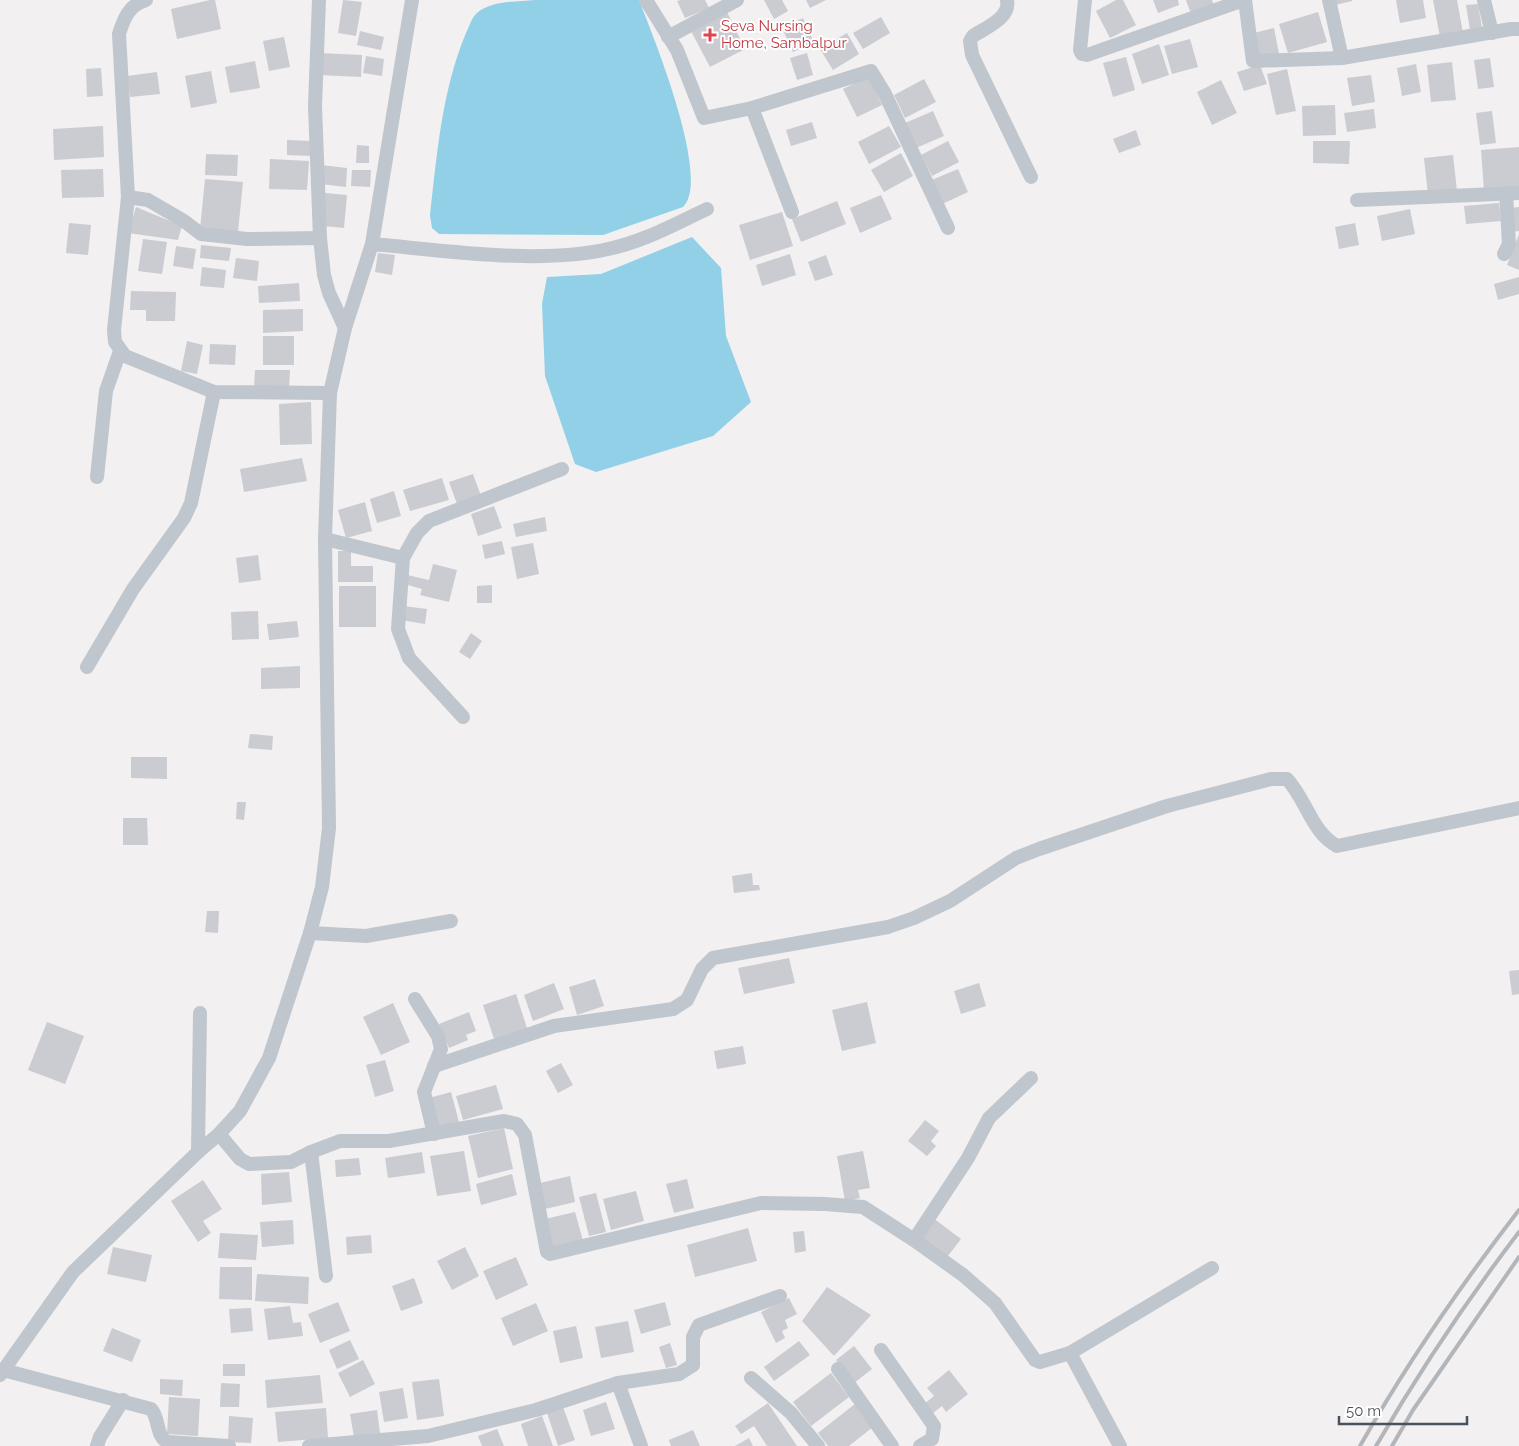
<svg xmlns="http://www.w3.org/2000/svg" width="1519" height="1446" font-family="Raleway,sans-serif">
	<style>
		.water { fill: #91d0e7 }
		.building { fill: #caccd2 }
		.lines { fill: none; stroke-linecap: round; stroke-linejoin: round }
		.street { stroke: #bfc6ce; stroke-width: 14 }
		.rail { stroke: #b2b5ba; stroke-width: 4 }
		.health-dot { fill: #e0444e; stroke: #fff; stroke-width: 2 }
		.labels { text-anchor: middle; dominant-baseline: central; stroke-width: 4; stroke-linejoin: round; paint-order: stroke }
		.health-label { font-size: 15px; fill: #be3a42; stroke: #fff; text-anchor: start }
	</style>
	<rect width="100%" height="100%" fill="#f2f0f0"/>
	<g class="water">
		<path d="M535 0H639C653 36 712 179 683 207L603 235 439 234 432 228 430 215C437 154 442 90 466 33 469 27 472 17 477 13 492 0 517 2 535 0Z"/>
		<polygon points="692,237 721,268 726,336 751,402 713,436 596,472 575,464 545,376 542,304 547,277 601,274"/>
	</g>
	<g class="building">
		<polygon points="210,0 215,0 221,29 177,39 171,9"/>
		<polygon points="343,0 362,2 356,36 338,33"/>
		<polygon points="681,0 705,0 709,8 685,18 677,1"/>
		<polygon points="764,0 782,0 788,11 774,19"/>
		<polygon points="806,0 826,0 810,8"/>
		<polygon points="1116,0 1123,0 1136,25 1110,38 1096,11"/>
		<polygon points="1153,0 1178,0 1179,5 1158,13"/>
		<polygon points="1186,0 1212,0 1214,6 1191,14"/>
		<polygon points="1334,0 1352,0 1352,1 1335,5"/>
		<polygon points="1396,0 1423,0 1426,18 1400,23"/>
		<polygon points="1433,0 1457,0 1463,33 1440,37"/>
		<polygon points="1478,4 1482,28 1470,30 1466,5"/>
		<polygon points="727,12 745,49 710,67 691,31"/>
		<polygon points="1318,12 1327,42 1288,53 1279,24"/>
		<polygon points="881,17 890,33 863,49 853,33"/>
		<polygon points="803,18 814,43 793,52 782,28"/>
		<polygon points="1274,28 1279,54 1260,59 1254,33"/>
		<polygon points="360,31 384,37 381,50 357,45"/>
		<polygon points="847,33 859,54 833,70 820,49"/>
		<polygon points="284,37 290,67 269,71 263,41"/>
		<polygon points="1190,39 1198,67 1172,74 1164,46"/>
		<polygon points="1159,44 1169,75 1142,84 1132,54"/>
		<polygon points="319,53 362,55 361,77 318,75"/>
		<polygon points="807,53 813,75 797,80 790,58"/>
		<polygon points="366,56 384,59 382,76 363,73"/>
		<polygon points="1126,57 1135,90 1113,97 1103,63"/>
		<polygon points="1490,58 1494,87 1478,89 1474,60"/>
		<polygon points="255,61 260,88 230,93 225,67"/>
		<polygon points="1452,62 1456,100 1431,102 1427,65"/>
		<polygon points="1416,64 1421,92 1402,96 1397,68"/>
		<polygon points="1260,65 1267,84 1244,91 1237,72"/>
		<polygon points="101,68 103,96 87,97 86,69"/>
		<polygon points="1287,69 1296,111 1276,115 1267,74"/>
		<polygon points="211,71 217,103 191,108 185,76"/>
		<polygon points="157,72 160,94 130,97 127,76"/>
		<polygon points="1371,75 1375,102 1352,106 1347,78"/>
		<polygon points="869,76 882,105 857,117 843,89"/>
		<polygon points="924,79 936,102 905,118 894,95"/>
		<polygon points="1221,80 1237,113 1212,125 1197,92"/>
		<polygon points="1335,105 1336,135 1303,136 1302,106"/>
		<polygon points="1374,109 1376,128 1347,132 1344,113"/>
		<polygon points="933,111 944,136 916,148 905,123"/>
		<polygon points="1492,111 1496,143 1480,145 1476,113"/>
		<polygon points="812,122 817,138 791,146 786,130"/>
		<polygon points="103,126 104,157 54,160 53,129"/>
		<polygon points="889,126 901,147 869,164 858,142"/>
		<polygon points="1136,130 1141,145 1119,153 1113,139"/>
		<polygon points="287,140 312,141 311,156 287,155"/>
		<polygon points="948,141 959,162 932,176 921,155"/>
		<polygon points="1313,141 1350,141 1349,164 1313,163"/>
		<polygon points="357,145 369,146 369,163 356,163"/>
		<polygon points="1519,147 1519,188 1484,191 1481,150"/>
		<polygon points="901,153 913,176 884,192 871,170"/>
		<polygon points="206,154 238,155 237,176 205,175"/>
		<polygon points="1453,155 1457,191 1428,195 1424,158"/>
		<polygon points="270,159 309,161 307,190 269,189"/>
		<polygon points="321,165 347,168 346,187 320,184"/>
		<polygon points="103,169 104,197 62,198 61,170"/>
		<polygon points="958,169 968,192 938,206 927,182"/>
		<polygon points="352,170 371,170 370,187 351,186"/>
		<polygon points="205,179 243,182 238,232 200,229"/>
		<polygon points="325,193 347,195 344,228 323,226"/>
		<polygon points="881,195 892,219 860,233 850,208"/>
		<polygon points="837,201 846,224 801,242 792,219"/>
		<polygon points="1499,203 1501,221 1466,224 1464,206"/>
		<polygon points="136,207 182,226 178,240 128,233"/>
		<polygon points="1519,207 1519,231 1511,232 1509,208"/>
		<polygon points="1410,209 1415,234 1382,241 1377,216"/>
		<polygon points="782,212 793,246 750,260 739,225"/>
		<polygon points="69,223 91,225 88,255 66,253"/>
		<polygon points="1355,223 1359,245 1339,249 1335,227"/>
		<polygon points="1519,234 1519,270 1507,265"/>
		<polygon points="143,239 167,242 162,274 138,271"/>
		<polygon points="201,245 231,248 229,261 200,258"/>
		<polygon points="176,246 196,249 193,269 173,266"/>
		<polygon points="378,253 395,255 392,275 375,272"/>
		<polygon points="790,254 796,275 762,286 756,265"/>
		<polygon points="826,255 833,275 815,281 808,262"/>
		<polygon points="236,258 259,261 257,281 233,278"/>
		<polygon points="202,267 226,270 224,288 200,286"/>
		<polygon points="1519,277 1519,294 1498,300 1494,284"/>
		<polygon points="299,283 300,301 259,303 258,286"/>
		<polygon points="131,291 176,292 175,321 146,321 146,310 130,310"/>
		<polygon points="303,309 303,331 263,333 263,310"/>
		<rect x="263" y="336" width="31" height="29"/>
		<polygon points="187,341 203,345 197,374 181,371"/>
		<polygon points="210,344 236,345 235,365 209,364"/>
		<polygon points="255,370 290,370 289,390 254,388"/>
		<polygon points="311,402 312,444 280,445 279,404"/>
		<polygon points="302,458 307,481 244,492 240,469"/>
		<polygon points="473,474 481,496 457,504 449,482"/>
		<polygon points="442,478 449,500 410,511 403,490"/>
		<polygon points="394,491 401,516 377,523 370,499"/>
		<polygon points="365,502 372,531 346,538 338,510"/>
		<polygon points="494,506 502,528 478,536 471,514"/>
		<polygon points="545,517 547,531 516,537 513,524"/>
		<polygon points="502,541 505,554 485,559 482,545"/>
		<polygon points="533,543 539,574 517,579 511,547"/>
		<polygon points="338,551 351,551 351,566 373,566 373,582 338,582"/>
		<polygon points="258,555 261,580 239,583 236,558"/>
		<polygon points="433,564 457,570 449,602 420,595 422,589 401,583 403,574 429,580"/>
		<polygon points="492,585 492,603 477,603 477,586"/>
		<rect x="339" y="586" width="37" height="41"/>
		<polygon points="403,606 427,609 425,624 401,620"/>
		<polygon points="258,611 259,639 232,640 231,612"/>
		<polygon points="297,621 299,637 269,640 267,624"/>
		<polygon points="471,633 482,641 470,659 459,652"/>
		<polygon points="300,666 300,688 261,689 261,668"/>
		<polygon points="250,734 273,736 272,750 248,748"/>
		<polygon points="131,757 167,757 167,779 131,778"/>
		<polygon points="237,802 246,802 244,820 236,819"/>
		<polygon points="123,818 147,818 148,845 123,845"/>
		<polygon points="752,873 753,885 759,885 760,890 734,893 732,876"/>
		<polygon points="207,911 219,911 218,933 205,932"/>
		<polygon points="789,958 795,983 744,994 738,968"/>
		<polygon points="1519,970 1519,994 1512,995 1509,971"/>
		<polygon points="595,979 604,1006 577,1015 569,987"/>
		<polygon points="554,983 564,1009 533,1021 524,995"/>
		<polygon points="979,983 986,1006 961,1014 954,991"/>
		<polygon points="516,994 527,1028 494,1039 483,1005"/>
		<polygon points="867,1002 876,1043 842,1051 832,1010"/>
		<polygon points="393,1003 410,1042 381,1055 363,1017"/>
		<polygon points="469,1012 476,1031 466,1035 468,1040 449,1048 439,1024"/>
		<polygon points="47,1022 84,1036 65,1084 28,1070"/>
		<polygon points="743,1046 746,1064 717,1069 714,1051"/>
		<polygon points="385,1060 394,1091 375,1097 366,1065"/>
		<polygon points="561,1063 573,1085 558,1093 546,1071"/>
		<polygon points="496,1085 503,1109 463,1120 456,1096"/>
		<polygon points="451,1092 459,1122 438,1128 429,1098"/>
		<polygon points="925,1120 939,1131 931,1141 936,1146 927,1156 908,1141"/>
		<polygon points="504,1128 513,1169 478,1178 468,1136"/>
		<polygon points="464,1151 471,1191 437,1196 430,1156"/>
		<polygon points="863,1151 870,1188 858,1190 860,1198 845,1201 837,1156"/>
		<polygon points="422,1152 425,1173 388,1178 385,1158"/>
		<polygon points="359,1158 361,1175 336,1177 335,1160"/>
		<polygon points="289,1172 292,1202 262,1205 261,1174"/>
		<polygon points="512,1174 517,1195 481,1205 476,1184"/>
		<polygon points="570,1176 575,1202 545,1209 540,1183"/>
		<polygon points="687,1179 694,1208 674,1213 666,1184"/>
		<polygon points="203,1180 222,1209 203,1221 211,1233 198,1242 171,1201"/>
		<polygon points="636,1191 644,1221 611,1230 603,1199"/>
		<polygon points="596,1193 606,1232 589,1236 579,1197"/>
		<polygon points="575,1212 583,1241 552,1249 545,1219"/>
		<polygon points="933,1218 961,1239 944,1261 916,1240"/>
		<polygon points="293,1220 294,1244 262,1247 260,1222"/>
		<polygon points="748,1228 757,1261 695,1277 687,1245"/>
		<polygon points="804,1231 806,1251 795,1253 793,1232"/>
		<polygon points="220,1233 258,1235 256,1260 218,1258"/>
		<polygon points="371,1235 372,1253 347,1255 346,1237"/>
		<polygon points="113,1247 152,1255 146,1282 107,1274"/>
		<polygon points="465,1247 479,1276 452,1290 437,1261"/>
		<polygon points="516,1257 528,1285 496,1300 483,1271"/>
		<polygon points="220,1267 252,1267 252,1300 219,1299"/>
		<polygon points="257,1274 309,1277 308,1304 255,1301"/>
		<polygon points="414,1278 423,1303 401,1311 392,1286"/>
		<polygon points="827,1287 871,1315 834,1356 802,1321"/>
		<polygon points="789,1298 797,1314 785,1320 788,1328 782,1331 785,1338 776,1343 761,1312"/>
		<polygon points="338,1302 350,1331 320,1343 308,1314"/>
		<polygon points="665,1302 671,1325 641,1334 634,1310"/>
		<polygon points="536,1303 548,1331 513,1346 501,1318"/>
		<polygon points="290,1306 293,1323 301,1322 303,1336 268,1340 264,1309"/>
		<polygon points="251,1308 253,1331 231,1333 229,1309"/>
		<polygon points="628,1321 634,1352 601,1358 595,1327"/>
		<polygon points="576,1326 583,1358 560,1363 553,1331"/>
		<polygon points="112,1328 141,1340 132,1362 103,1351"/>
		<polygon points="350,1340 359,1359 337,1369 329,1350"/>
		<polygon points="799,1341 810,1355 774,1381 764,1367"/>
		<polygon points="670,1343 677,1365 666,1368 659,1347"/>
		<polygon points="854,1346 872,1369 854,1383 836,1360"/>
		<polygon points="363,1360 375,1384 350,1397 338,1373"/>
		<rect x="223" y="1364" width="22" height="12"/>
		<polygon points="949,1370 968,1394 946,1412 942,1406 932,1414 924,1404 934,1396 927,1388"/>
		<polygon points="831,1373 849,1397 811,1426 793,1402"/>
		<polygon points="320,1375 323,1403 267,1408 265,1380"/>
		<polygon points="160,1379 183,1380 182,1396 160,1394"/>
		<polygon points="439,1379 444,1416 417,1420 412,1382"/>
		<polygon points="221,1383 240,1384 239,1407 220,1407"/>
		<polygon points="403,1388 408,1418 384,1422 379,1392"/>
		<polygon points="169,1397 200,1399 198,1436 167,1434"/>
		<polygon points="606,1402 615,1429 591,1436 583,1410"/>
		<polygon points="768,1403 797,1446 767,1446 754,1426 741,1434 735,1426"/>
		<polygon points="855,1404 873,1427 849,1446 828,1446 818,1433"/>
		<polygon points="563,1407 575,1440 558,1446 547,1413"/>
		<polygon points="326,1408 328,1438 278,1442 275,1412"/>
		<polygon points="377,1410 380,1433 354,1437 350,1414"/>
		<polygon points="229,1416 253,1418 251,1443 228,1442"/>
		<polygon points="542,1416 553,1446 528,1446 521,1424"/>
		<polygon points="497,1429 504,1446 482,1446 478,1436"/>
		<polygon points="693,1430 700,1446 671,1446 669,1440"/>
		<polygon points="749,1438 753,1446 735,1446"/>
	</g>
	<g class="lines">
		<g class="street">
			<path d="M146 0C129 5 124 18 119 34L128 197 114 330 115 342 125 356 214 392 330 393"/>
			<polyline points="319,0 315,106 320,238 324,275 329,293 345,328"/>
			<polyline points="646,0 677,50 704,118 752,108 871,71 885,94 948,228"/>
			<path d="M1007 0C1011 18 985 28 973 36L970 41 972 55 1031 177"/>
			<polyline points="1085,0 1080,50 1082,54 1087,55 1244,0"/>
			<polyline points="1245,0 1253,61 1342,58 1511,29 1519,29"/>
			<polyline points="1329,0 1342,58"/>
			<polyline points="1484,0 1492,33"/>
			<polyline points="668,37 737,0"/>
			<polyline points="752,108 792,212"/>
			<polyline points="128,197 148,200 184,221 201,234 247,239 320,238"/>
			<polyline points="1357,200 1519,193"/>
			<path d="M372 244C442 250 539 265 608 249 643 242 675 224 707 209"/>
			<polyline points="1504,254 1509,244 1506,193"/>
			<polyline points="97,477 106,391 120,351"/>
			<polyline points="325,539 403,558"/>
			<polyline points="87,667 133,589 184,518 191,503 214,392"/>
			<polyline points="463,717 409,658 398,629 403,558 417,533 429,521 562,469"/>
			<polyline points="310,933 366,936 451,921"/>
			<polyline points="415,999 438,1036 441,1049 424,1092 434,1134"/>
			<path d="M434 1066 554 1026 673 1009 687 1000 702 969 713 958 888 927 914 918 950 901 1016 858 1039 849 1167 806 1271 779H1287C1306 799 1312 833 1337 846L1519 808"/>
			<polyline points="219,1134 240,1159 249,1164 291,1162 311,1152 340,1141 389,1141 504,1121 517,1124 525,1135 547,1252 550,1254 761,1203 825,1204 863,1207 914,1240 963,1275 995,1303 1035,1360 1040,1362 1070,1353 1120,1446"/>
			<polyline points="198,1152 200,1013"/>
			<polyline points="311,1152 326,1276"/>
			<polyline points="914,1240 968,1158 989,1118 1031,1078"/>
			<polyline points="881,1350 934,1426 932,1439 920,1446"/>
			<polyline points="1070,1353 1212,1268"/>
			<polyline points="838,1369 892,1446"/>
			<path d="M3 1370 151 1409C160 1419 155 1434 167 1442L229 1446"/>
			<polyline points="0,1375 73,1272 198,1152 219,1134 240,1111 269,1058 310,933 322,887 329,828 325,539 330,393 345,328 372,244 412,0"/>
			<polyline points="751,1378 791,1413 818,1446"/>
			<polyline points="618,1383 641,1446"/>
			<polyline points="97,1446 100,1437 123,1400"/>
			<polyline points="309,1446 428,1436 536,1410 618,1383 679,1374 693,1365 693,1337 699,1325 780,1296"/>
		</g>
		<g class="rail">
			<path d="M1360 1446C1407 1363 1461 1285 1519 1210"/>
			<path d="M1376 1446C1419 1372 1467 1300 1519 1232"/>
			<polyline points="1392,1446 1413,1410 1519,1257"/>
		</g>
	</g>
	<path class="health-dot" d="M707.5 27.5h5v5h5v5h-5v5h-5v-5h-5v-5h5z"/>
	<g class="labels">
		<g class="health-label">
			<text x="721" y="26">Seva Nursing<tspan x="721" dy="17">Home, Sambalpur</tspan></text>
		</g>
	</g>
	<path d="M1339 1416v8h128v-8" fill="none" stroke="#49525c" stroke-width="2.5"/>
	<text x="1346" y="1416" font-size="15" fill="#49525c" stroke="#ffffff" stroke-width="4" paint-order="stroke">50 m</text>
</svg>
